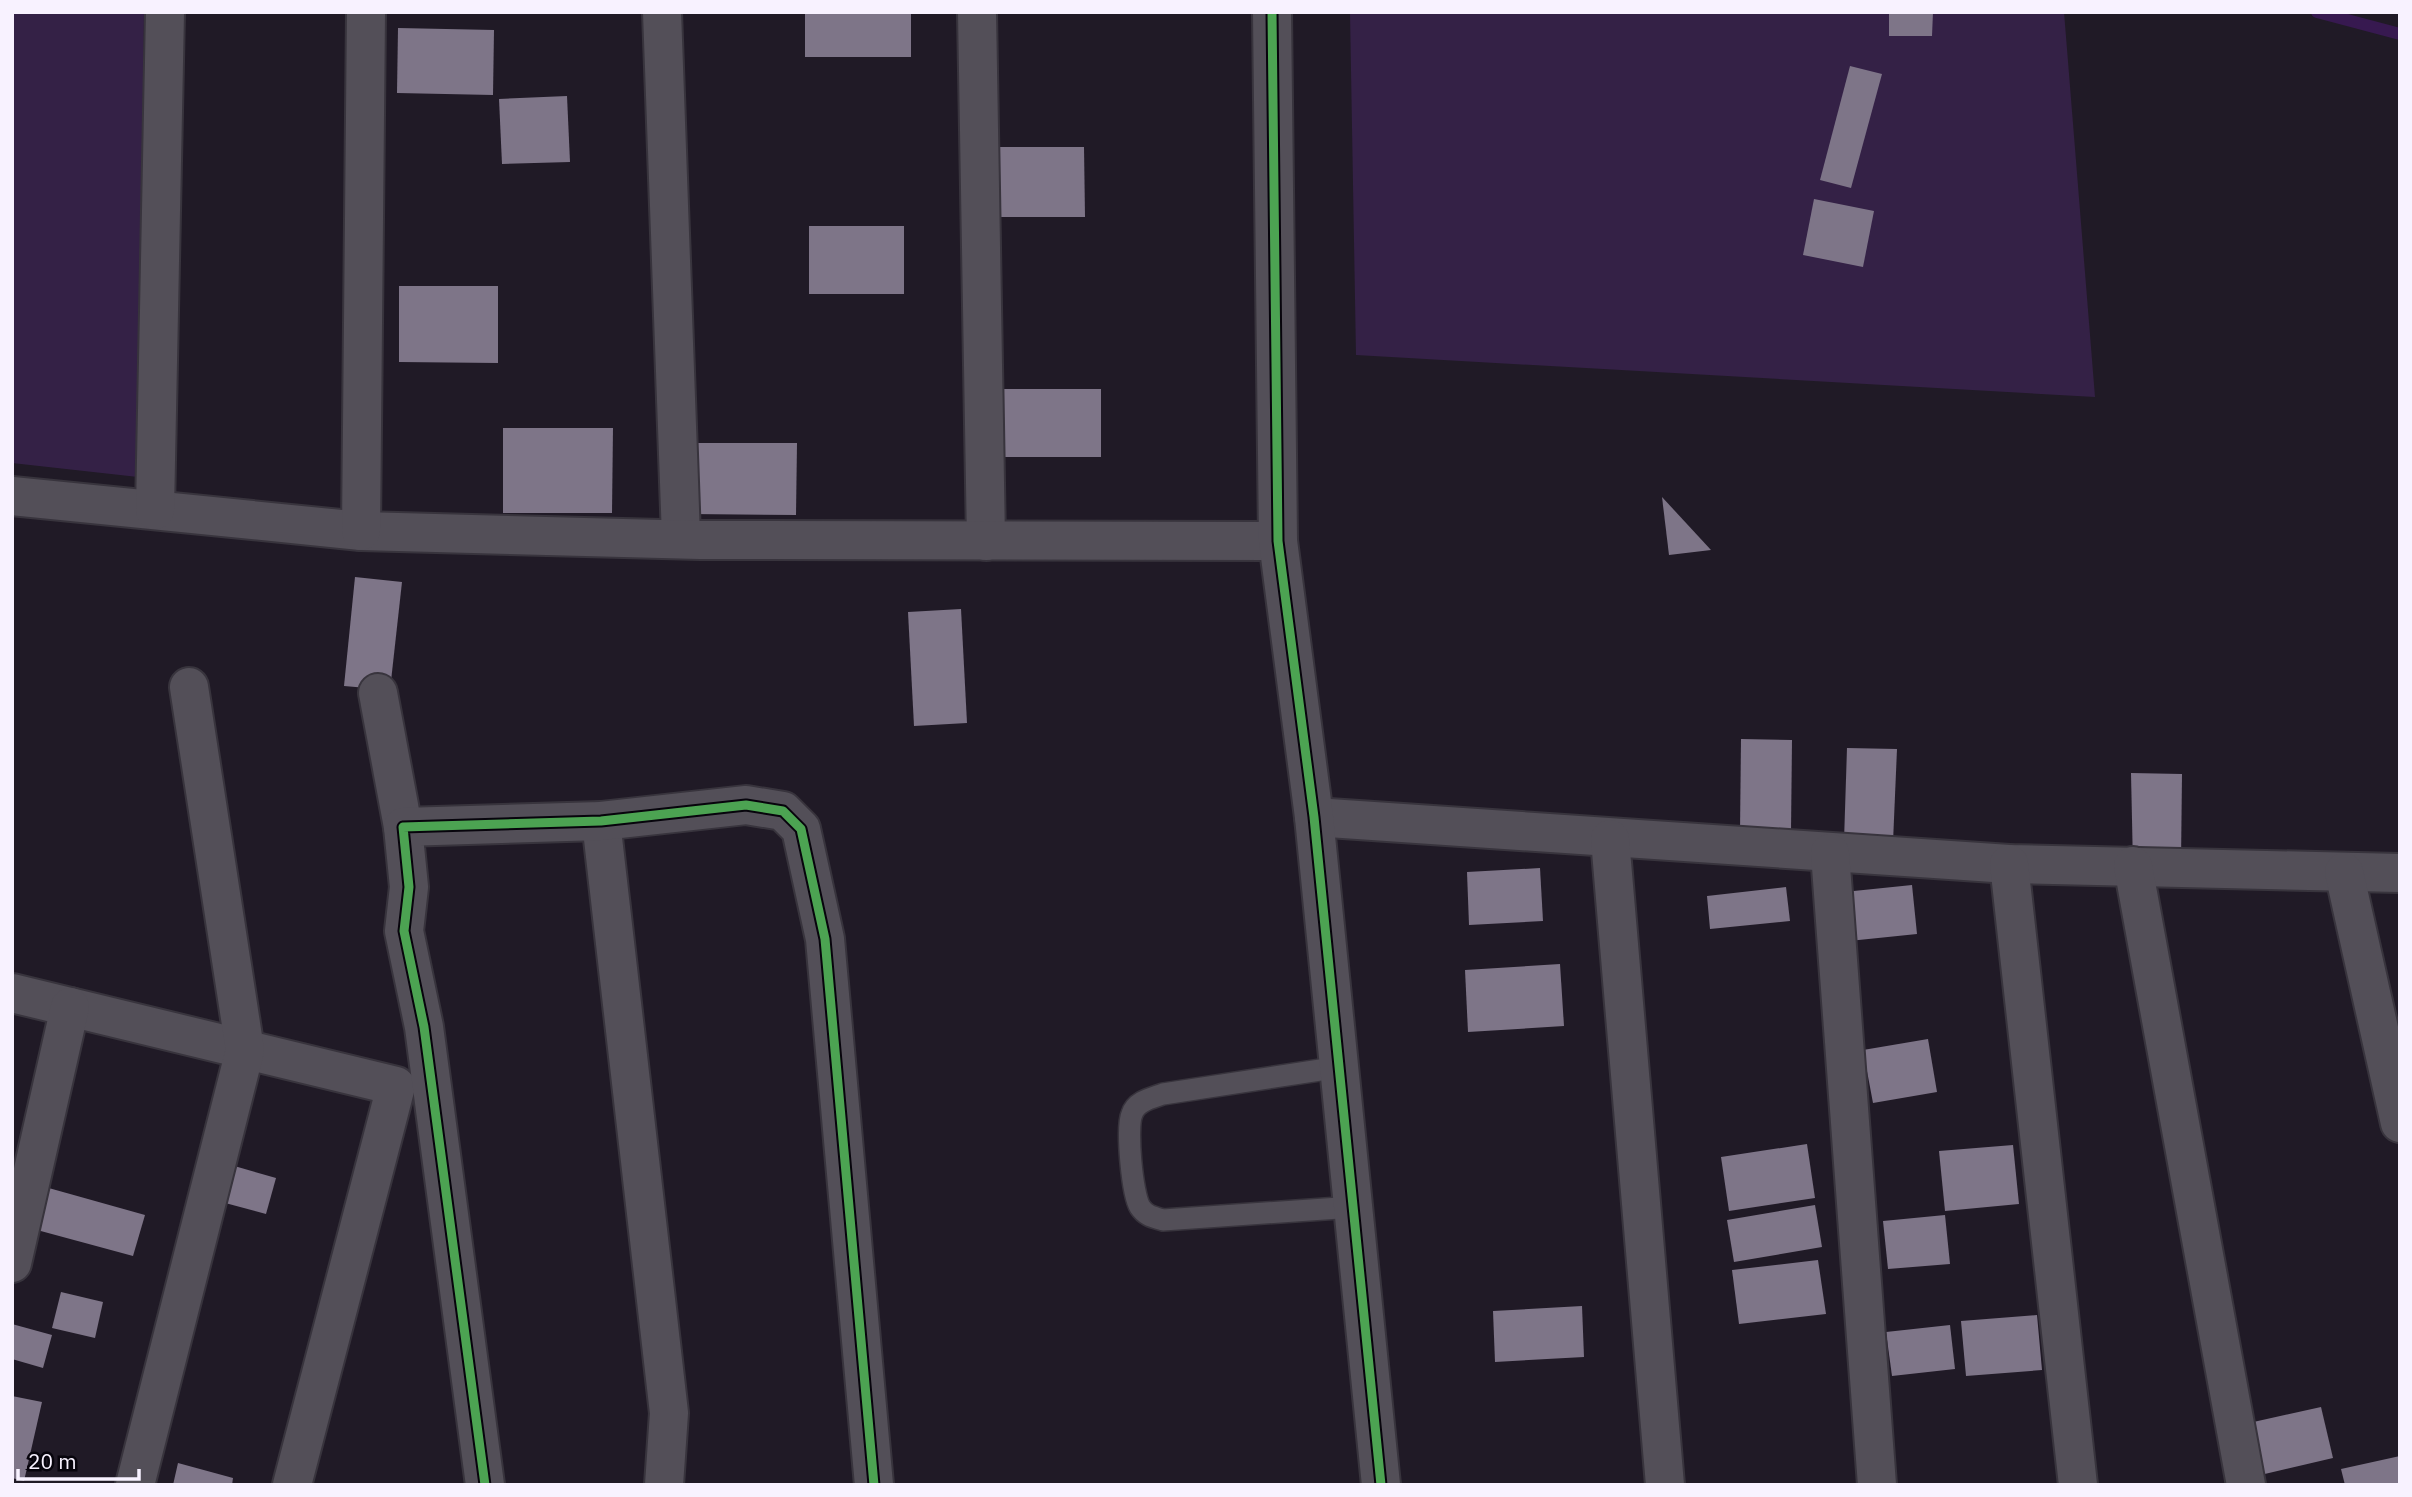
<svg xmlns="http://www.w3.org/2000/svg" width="2412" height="1497" font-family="'IBM Plex Sans',sans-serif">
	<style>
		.green { fill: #342146 }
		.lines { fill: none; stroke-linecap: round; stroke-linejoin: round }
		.stream { stroke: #371950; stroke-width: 12 }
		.building { fill: #7e7588 }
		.service-casing { stroke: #38343d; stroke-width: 24 }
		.minor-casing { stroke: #38343d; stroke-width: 42 }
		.tertiary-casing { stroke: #38343d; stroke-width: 42 }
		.service { stroke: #534f58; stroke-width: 21 }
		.minor { stroke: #534f58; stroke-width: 38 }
		.tertiary { stroke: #534f58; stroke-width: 38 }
		.cycleway-casing { stroke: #07040c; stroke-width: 13 }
		.cycleway { stroke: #4ca352; stroke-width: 9 }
	</style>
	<rect width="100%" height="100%" fill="#201a26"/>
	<g class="green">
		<polygon points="12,12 144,12 138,477 12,463"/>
		<polygon points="1350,12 2064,12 2095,397 1356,355"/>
	</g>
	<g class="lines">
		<polyline class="stream" points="2317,12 2400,34"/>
	</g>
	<g class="building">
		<rect x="805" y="12" width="106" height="45"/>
		<polygon points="1889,12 1933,12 1932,36 1889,36"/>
		<polygon points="398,28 494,30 493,95 397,93"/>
		<polygon points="1850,66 1882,74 1851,188 1820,180"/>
		<polygon points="567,96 570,162 502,164 499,99"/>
		<polygon points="999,147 1084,147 1085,217 999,217"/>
		<polygon points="1814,199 1874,211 1863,267 1803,255"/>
		<rect x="809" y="226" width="95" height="68"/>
		<polygon points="399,286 498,286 498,363 399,362"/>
		<rect x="995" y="389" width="106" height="68"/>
		<polygon points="503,428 613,428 612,513 503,513"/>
		<polygon points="689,443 797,443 796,515 689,514"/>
		<polygon points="1662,497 1711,550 1669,555"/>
		<polygon points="355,577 402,582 390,690 344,686"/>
		<polygon points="961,609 967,723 914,726 908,612"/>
		<polygon points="1741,739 1792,740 1791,832 1740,832"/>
		<polygon points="1847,748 1897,749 1893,842 1844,841"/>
		<polygon points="2131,773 2182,774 2181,862 2133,866"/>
		<polygon points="1540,868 1543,921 1469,925 1467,872"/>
		<polygon points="1912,885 1917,934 1849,941 1844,892"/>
		<polygon points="1786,887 1790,921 1710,929 1707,896"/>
		<polygon points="1560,964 1564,1026 1468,1032 1465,970"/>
		<polygon points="1928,1039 1937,1092 1873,1103 1863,1050"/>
		<polygon points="1807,1144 1815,1198 1729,1211 1721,1157"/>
		<polygon points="2013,1145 2019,1204 1945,1211 1939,1151"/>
		<polygon points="224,1163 276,1178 266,1214 214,1200"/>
		<polygon points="38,1185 145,1215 133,1256 26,1227"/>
		<polygon points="1815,1205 1822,1247 1734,1262 1727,1220"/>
		<polygon points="1945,1215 1950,1264 1888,1269 1883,1221"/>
		<polygon points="1818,1260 1826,1314 1739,1324 1732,1270"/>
		<polygon points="61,1292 103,1302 95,1338 52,1328"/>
		<polygon points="1582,1306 1584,1357 1495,1362 1493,1311"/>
		<polygon points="2037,1315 2042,1370 1966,1376 1961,1321"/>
		<polygon points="12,1324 52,1335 43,1368 12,1359"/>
		<polygon points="1950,1325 1955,1369 1892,1376 1886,1332"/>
		<polygon points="12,1396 42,1402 24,1481 12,1478"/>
		<polygon points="2321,1407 2333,1458 2252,1477 2240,1425"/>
		<polygon points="2400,1456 2400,1485 2345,1485 2341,1469"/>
		<polygon points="178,1463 233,1478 232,1485 173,1485"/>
	</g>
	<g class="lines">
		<defs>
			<path id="service" d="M1340 1067 1163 1094C1152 1098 1136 1101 1132 1114 1126 1127 1132 1194 1140 1207 1146 1216 1153 1217 1163 1220L1354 1207"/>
			<g id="minor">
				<polyline points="662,12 681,537"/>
				<polyline points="977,12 986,541"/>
				<polyline points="12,496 361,531 700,540 1278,541"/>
				<polyline points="155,510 165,12"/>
				<polyline points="361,531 366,12"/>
				<polyline points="378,693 403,827"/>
				<polyline points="1314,817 2009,864 2400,873"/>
				<polyline points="601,821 669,1413 664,1485"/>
				<polyline points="1610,839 1665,1485"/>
				<polyline points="1830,853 1877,1485"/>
				<polyline points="2009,864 2078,1485"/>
				<polyline points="2133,866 2246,1485"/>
				<polyline points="2344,872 2400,1123"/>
				<polyline points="12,993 396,1086 292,1485"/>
				<polyline points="12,1263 70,1007"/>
				<polyline points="135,1485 245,1050 189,687"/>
				<polyline points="485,1485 424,1027 404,931 409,887 403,827 601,821 746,805 783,811 801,829 825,939 874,1485"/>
			</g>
			<polyline id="tertiary" points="1272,12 1278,541 1314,817 1381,1485"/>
		</defs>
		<use href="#service" class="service-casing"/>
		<use href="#minor" class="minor-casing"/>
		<use href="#tertiary" class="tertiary-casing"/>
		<use href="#service" class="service"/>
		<use href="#minor" class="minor"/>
		<use href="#tertiary" class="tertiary"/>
		<defs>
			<g id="cycleway">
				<polyline points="1272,12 1278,541 1314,817 1381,1485"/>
				<polyline points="485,1485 424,1027 404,931 409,887 403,827 601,821 746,805 783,811 801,829 825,939 874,1485"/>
			</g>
		</defs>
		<use href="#cycleway" class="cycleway-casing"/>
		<use href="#cycleway" class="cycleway"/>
	</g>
	<rect width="2412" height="1497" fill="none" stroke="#f8f2ff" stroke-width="28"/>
	<path d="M18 1469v10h121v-10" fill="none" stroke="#f8f2ff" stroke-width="3.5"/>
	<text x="28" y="1469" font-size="21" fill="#f8f2ff" stroke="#07040c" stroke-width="5" paint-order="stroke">20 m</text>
</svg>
